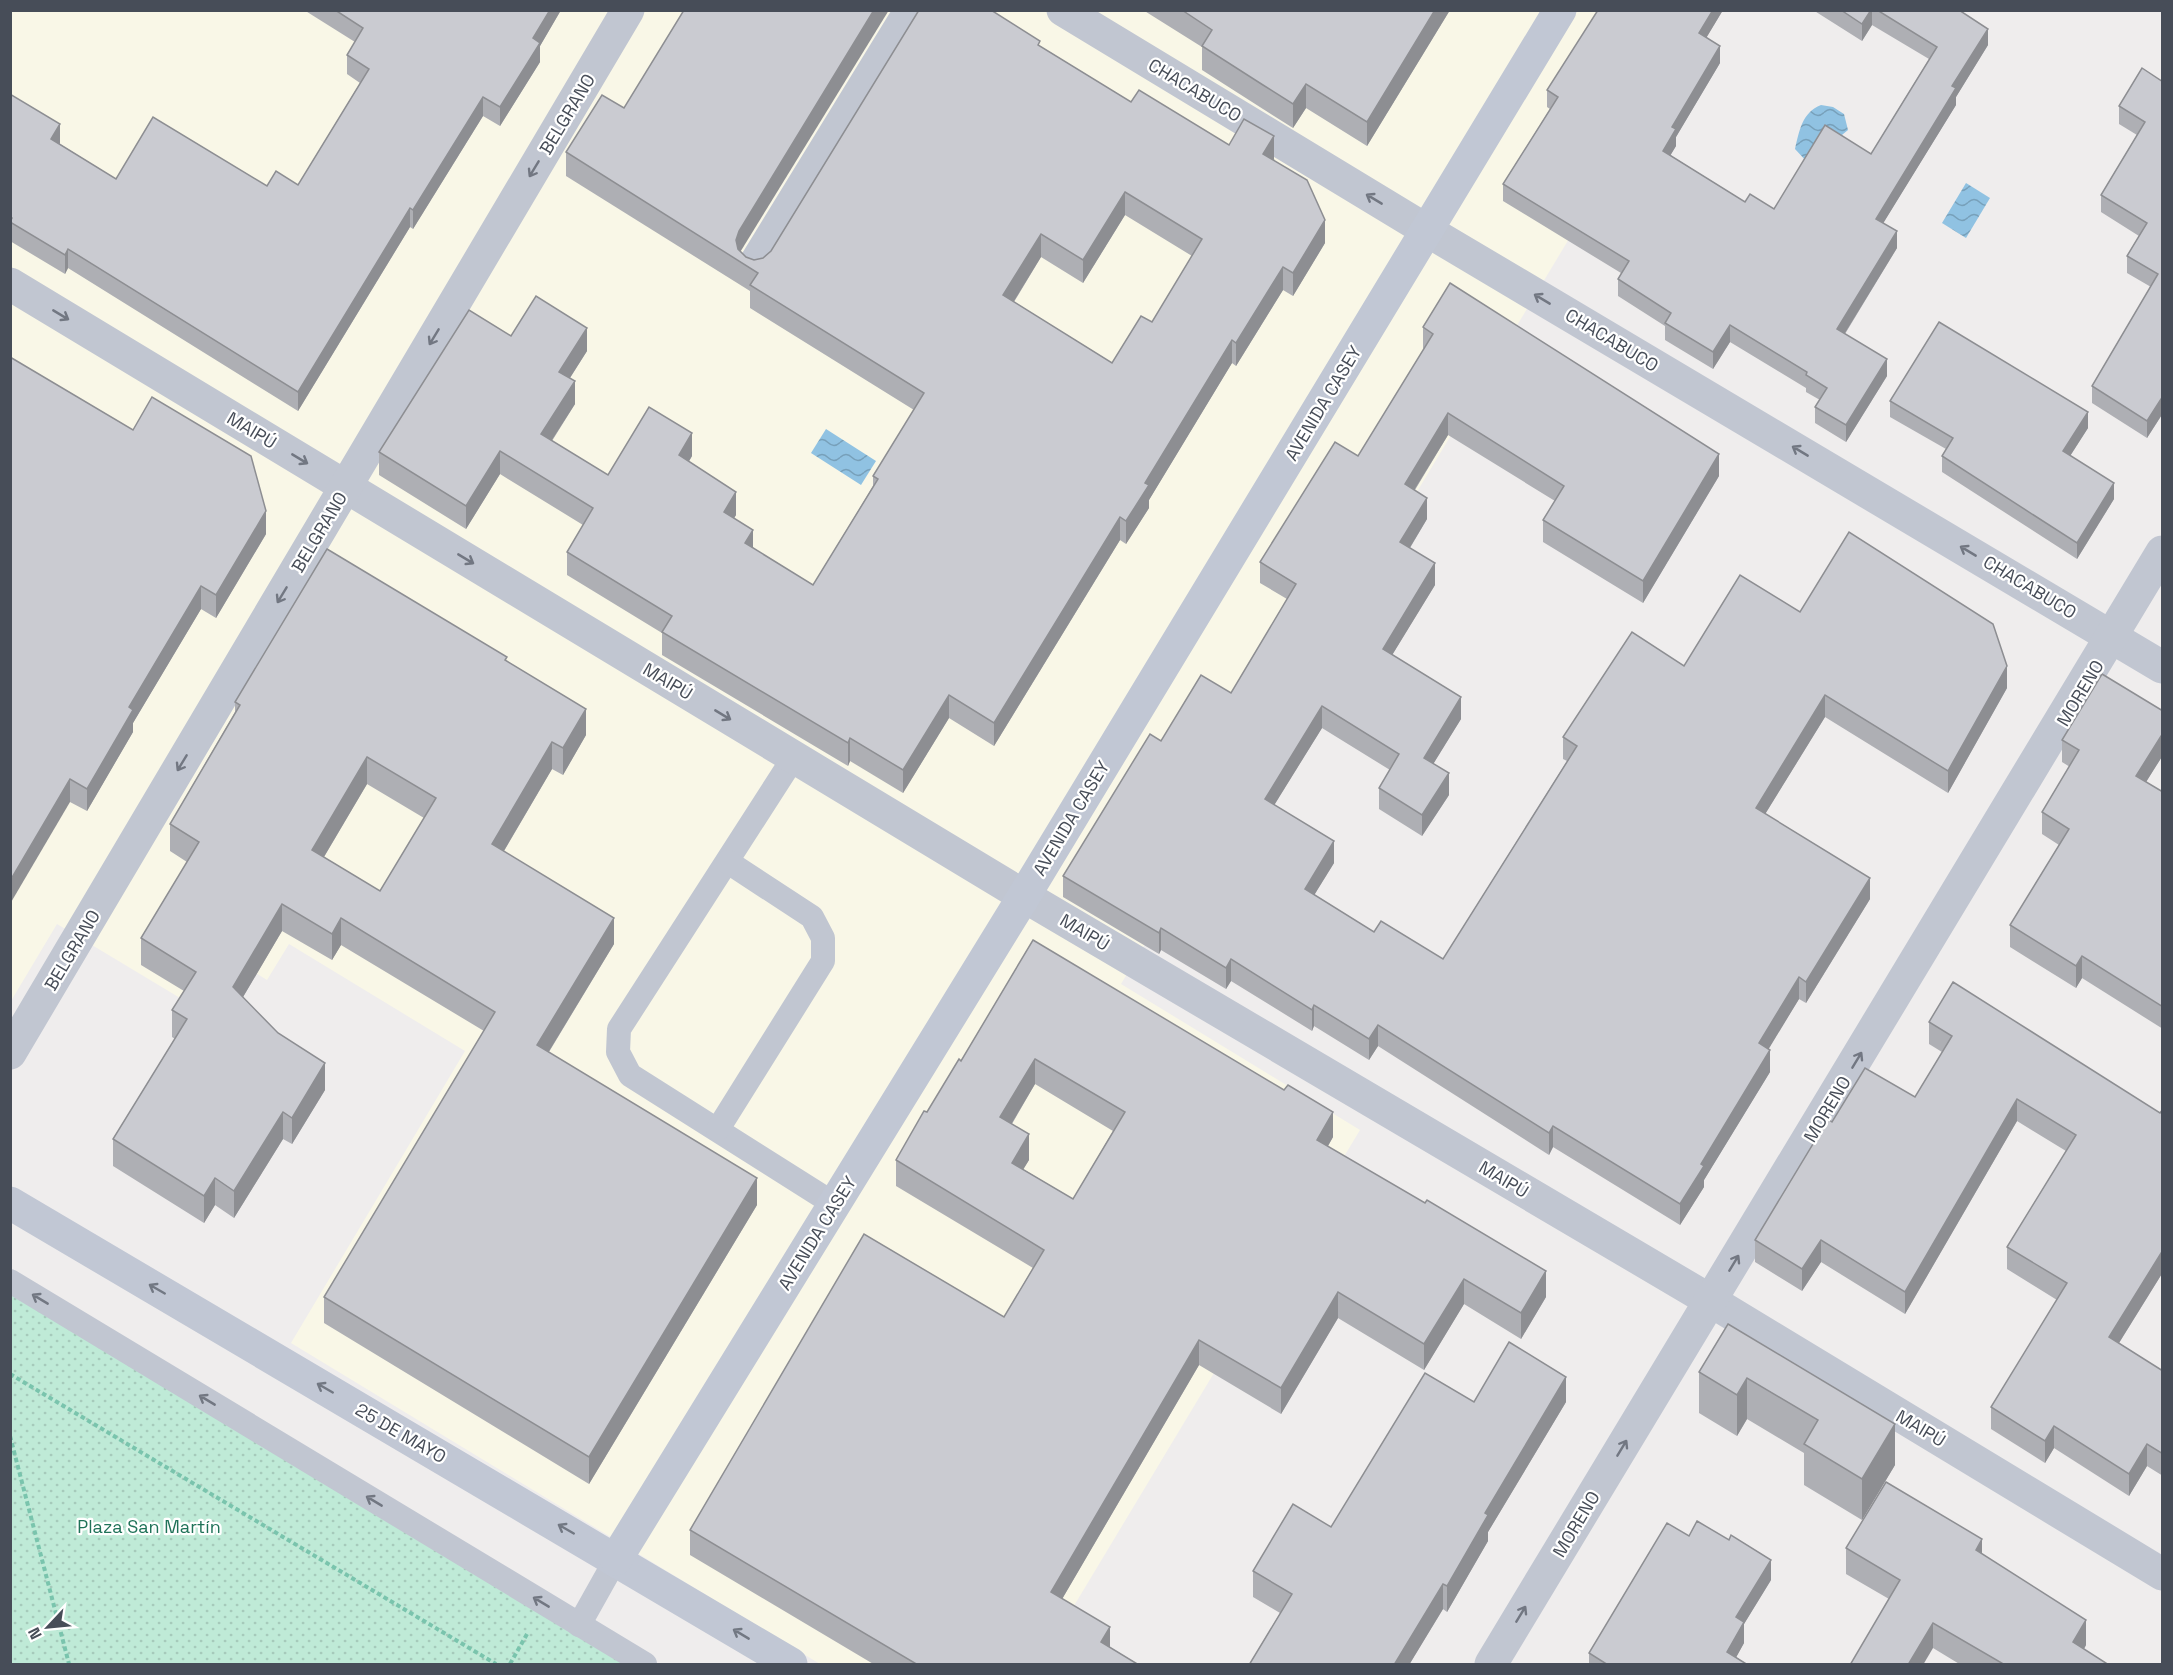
<svg xmlns="http://www.w3.org/2000/svg" width="2173" height="1675" font-family="'Space Grotesk',sans-serif">
	<style>
		.commercial { fill: #f9f7e7 }
		.park { fill: url(#park-dots) }
		.water { fill: url(#water-waves) }
		.lines { fill: none; stroke-linecap: round; stroke-linejoin: round }
		.path { stroke: #7ac4ad; stroke-width: 4; stroke-dasharray: 4.5 3; stroke-linecap: butt }
		.lane { stroke: #c1c6d1; stroke-width: 24 }
		.street { stroke: #c1c6d1; stroke-width: 33 }
		.secondary { stroke: #c1c7d4; stroke-width: 33 }
		.wall { fill: #aeafb4; fill-rule: evenodd }
		.shaded-wall { fill: #8d8e92 }
		.building { fill: #cacbd1; stroke: #8d8e92; stroke-width: 1.5; fill-rule: evenodd }
		.oneway { stroke: #727782 }
		.oneway2 { stroke: #727883 }
		.labels { text-anchor: middle; dominant-baseline: central; stroke-width: 4.5; stroke-linejoin: round; paint-order: stroke }
		.street-label { font-size: 18px; fill: #474d58; stroke: #fff }
		.park-label { font-size: 18px; fill: #1f7258; stroke: #fff }
	</style>
	<defs>
		<pattern id="park-dots" width="8" height="8" patternUnits="userSpaceOnUse" patternTransform="scale(1.5)"><rect width="8" height="8" fill="#bfead7"/><path d="M2 2h.1M6 6h.1" fill="none" stroke="#a6cabb" stroke-width="1.8" stroke-linecap="round"/></pattern>
		<pattern id="water-waves" width="16" height="10" patternUnits="userSpaceOnUse" patternTransform="scale(1.5)"><rect width="16" height="10" fill="#90c2e2"/><path d="M0 5q4-4 8 0t8 0" fill="none" stroke="#77a0ba"/></pattern>
	</defs>
	<rect width="100%" height="100%" fill="#efeded"/>
	<polygon class="commercial" points="11,11 1706,11 1121,984 1360,1130 1039,1664 820,1664 291,1343 465,1051 289,944 267,980 241,964 210,1016 57,924 11,1001"/>
	<polygon class="park" points="10,1281 645,1664 11,1664"/>
	<g class="water">
		<path d="M1821 105 1833 107 1844 114 1848 130 1808 163 1795 149C1799 132 1802 112 1821 105Z"/>
		<polygon points="1966,183 1990,198 1966,238 1942,223"/>
		<polygon points="826,429 876,461 861,485 811,453"/>
	</g>
	<g class="lines">
		<g class="path">
			<polyline points="10,1374 496,1664"/>
			<polyline points="10,1436 69,1664"/>
			<polyline points="510,1664 527,1634"/>
		</g>
		<g class="lane">
			<polyline points="794,757 619,1029 618,1052 630,1075 834,1204"/>
			<polyline points="718,1129 823,961 823,938 812,917 728,862"/>
			<polyline points="10,1281 645,1664"/>
			<polyline points="579,1625 616,1559"/>
		</g>
		<g class="street">
			<polyline points="1063,10 1428,231 2162,667"/>
			<polyline points="755,264 911,10"/>
			<polyline points="10,284 1024,896 1711,1301 2162,1574"/>
			<polyline points="10,1053 628,10"/>
			<polyline points="1491,1664 2162,552"/>
		</g>
		<g class="secondary">
			<polyline points="10,1203 791,1664"/>
			<polyline points="616,1559 1024,896 1560,10"/>
		</g>
	</g>
	<g class="wall">
		<polygon points="304,10 561,10 540,46 540,62 500,126 483,116 413,229 410,227 298,411 68,268 65,274 10,241 10,94 60,143 60,144 116,179 267,186 298,185 360,83 347,74 347,55 355,42"/>
		<polygon points="1143,10 1450,10 1367,146 1306,108 1293,128 1263,109 1202,70 1202,47"/>
		<polygon points="1723,10 1706,38 1720,63 1676,137 1676,146 1670,155 1745,202 1774,209 1871,154 1929,59 1872,25 1862,41 1813,10 1959,10 1988,45 1956,97 1956,105 1883,223 1897,248 1845,334 1887,376 1846,442 1815,423 1815,407 1820,400 1806,392 1806,388 1730,342 1713,369 1665,340 1665,326 1618,296 1618,279 1621,273 1503,201 1503,184 1550,109 1547,107 1547,90"/>
		<path d="M1040 46 1131 102 1229 145 1274 159 1325 243 1293 296 1283 290 1236 366 1232 363 1149 500V508L1126 544 1120 540 994 746 949 718 903 793 850 761 848 766 662 655V633L567 575V552L583 525 500 474 466 529 379 475V452L511 336 587 351 570 378 575 404 552 441 608 475 692 456 689 461 736 515 734 518 753 548 813 585 873 486V476L914 410 750 308V291L566 176V152L741 252 746 257 754 260 763 258ZM1125 215 1192 256 1152 322 1112 363 1014 302 1041 257 1083 283Z"/>
		<polygon points="2163,82 2163,413 2147,438 2092,403 2092,386 2151,287 2127,273 2127,256 2139,236 2101,212 2101,195 2137,135 2119,124 2119,106"/>
		<polygon points="1423,327 1719,476 1643,603 1543,542 1543,520 1555,501 1448,435 1415,490 1427,519 1410,548 1435,585 1392,655 1461,719 1433,764 1449,795 1422,836 1379,809 1379,788 1390,770 1322,728 1274,805 1334,863 1314,895 1374,932 1443,959 1567,761 1563,759 1563,737 1684,666 1800,612 2007,688 1948,793 1825,717 1765,814 1870,899 1806,1003 1799,999 1768,1049 1770,1072 1704,1180 1704,1187 1680,1225 1553,1147 1549,1155 1378,1046 1369,1060 1314,1026 1312,1031 1231,981 1226,989 1161,950 1159,954 1063,897 1063,876 1161,741 1231,693 1287,599 1260,583 1260,562 1358,456 1424,349 1423,348"/>
		<polygon points="10,357 266,534 216,618 201,609 133,723 133,732 87,811 70,802"/>
		<polygon points="1890,401 2088,428 2070,456 2114,499 2077,559 1942,472 1942,456 1946,449 1890,417"/>
		<path d="M507 661 586 735 563 775 552 769 504 851 614 944 549 1052 757 1205 589 1484 324 1323V1297L484 1031 341 945 332 960 282 931 243 997 325 1090 292 1144 283 1139 234 1218 215 1205 204 1223 113 1166V1139L175 1039 172 1037V1010L184 991 141 965V938L187 862 170 851V824L235 712V702ZM367 784 424 818 380 891 324 857Z"/>
		<polygon points="2163,711 2163,755 2146,782 2163,792 2163,1029 2082,978 2076,988 2010,947 2010,925 2059,845 2042,834 2042,812 2070,767 2062,762 2062,740"/>
		<path d="M1033 940 1333 1137 1328 1146 1546 1297 1521 1339 1464 1304 1424 1370 1338 1318 1281 1414 1199 1365 1062 1599 1110 1647 1139 1665H875L690 1555V1530L1004 1317 1033 1268 896 1186V1160L961 1061ZM1035 1084 1113 1131 1073 1199 1023 1169 1029 1160 1012 1124Z"/>
		<polygon points="1929,1022 2160,1113 2163,1109 2163,1272 2119,1343 2163,1371 2163,1476 2147,1466 2129,1496 2054,1448 2045,1463 1991,1429 1991,1407 2057,1300 2007,1269 2007,1247 2066,1151 2017,1121 1905,1314 1821,1262 1802,1291 1755,1262 1755,1240 1832,1122 1915,1097 1942,1052 1929,1044"/>
		<polygon points="1728,1324 1895,1465 1862,1520 1804,1485 1804,1453 1747,1419 1737,1436 1699,1413 1699,1372"/>
		<polygon points="1474,1402 1566,1402 1488,1532 1488,1541 1447,1612 1443,1609 1409,1665 1249,1665 1280,1613 1253,1597 1253,1571 1331,1527"/>
		<polygon points="1846,1548 1982,1554 2086,1645 2084,1649 2109,1665 1961,1665 1933,1648 1889,1599 1846,1574"/>
		<polygon points="1771,1580 1744,1624 1744,1643 1736,1657 1748,1665 1589,1665 1589,1653"/>
	</g>
	<g class="shaded-wall">
		<polygon points="10,10 12,10 12,26 10,28"/>
		<polygon points="550,10 561,10 540,46 540,62 500,126 500,107 533,38"/>
		<polygon points="874,10 889,10 739,254 736,240 739,231"/>
		<polygon points="1435,10 1450,10 1367,146 1367,122"/>
		<polygon points="1713,10 1723,10 1699,50 1699,33"/>
		<polygon points="1871,10 1872,10 1872,25 1862,41 1862,24"/>
		<polygon points="1988,29 1988,45 1956,97 1956,105 1876,235 1876,219 1952,86"/>
		<polygon points="1720,46 1720,63 1676,137 1676,146 1663,168 1663,151 1672,127"/>
		<polygon points="1306,84 1306,108 1293,128 1293,104"/>
		<polygon points="483,97 483,116 413,229 413,210"/>
		<polygon points="60,124 60,143 51,158 51,139"/>
		<polygon points="1274,136 1274,159 1263,177 1263,154"/>
		<polygon points="1125,192 1125,215 1083,283 1083,260"/>
		<polygon points="410,208 410,227 298,411 298,392"/>
		<polygon points="1325,220 1325,243 1293,296 1293,273"/>
		<polygon points="1897,231 1897,248 1837,346 1837,329"/>
		<polygon points="1041,234 1041,257 1003,319 1003,295"/>
		<polygon points="68,249 68,268 65,274 65,255"/>
		<polygon points="1283,267 1283,290 1236,366 1236,343"/>
		<polygon points="1730,325 1730,342 1713,369 1713,352"/>
		<polygon points="587,328 587,351 559,395 559,372"/>
		<polygon points="1232,340 1232,363 1149,500 1149,508 1126,544 1126,521 1145,483"/>
		<polygon points="1887,359 1887,376 1846,442 1846,425"/>
		<polygon points="575,381 575,404 541,457 541,434"/>
		<polygon points="2163,396 2163,413 2147,438 2147,421"/>
		<polygon points="2088,412 2088,428 2063,467 2063,451"/>
		<polygon points="1448,413 1448,435 1405,505 1405,484"/>
		<polygon points="692,433 692,456 679,478 679,455"/>
		<polygon points="500,451 500,474 466,529 466,506"/>
		<polygon points="1719,454 1719,476 1643,603 1643,581"/>
		<polygon points="2114,483 2114,499 2077,559 2077,543"/>
		<polygon points="736,492 736,515 724,535 724,512"/>
		<polygon points="1427,498 1427,519 1400,564 1400,542"/>
		<polygon points="266,511 266,534 216,618 216,595"/>
		<polygon points="1120,517 1120,540 994,746 994,723"/>
		<polygon points="753,530 753,553 745,543"/>
		<polygon points="1435,563 1435,585 1383,670 1383,649"/>
		<polygon points="201,586 201,609 133,723 133,732 87,811 87,789 129,707"/>
		<polygon points="2007,666 2007,688 1948,793 1948,771"/>
		<polygon points="949,695 949,718 903,793 903,770"/>
		<polygon points="1825,695 1825,717 1756,829 1756,808"/>
		<polygon points="1461,697 1461,719 1424,779 1424,758"/>
		<polygon points="1322,706 1322,728 1265,820 1265,799"/>
		<polygon points="586,709 586,735 563,775 563,748"/>
		<polygon points="2163,733 2163,755 2136,798 2136,776"/>
		<polygon points="850,738 850,761 848,766 848,743"/>
		<polygon points="552,742 552,769 492,871 492,844"/>
		<polygon points="367,757 367,784 312,877 312,850"/>
		<polygon points="1449,773 1449,795 1422,836 1422,815"/>
		<polygon points="70,779 70,802 10,904 10,881"/>
		<polygon points="1334,841 1334,863 1305,910 1305,889"/>
		<polygon points="1870,878 1870,899 1806,1003 1806,982"/>
		<polygon points="282,904 282,931 233,1014 233,987"/>
		<polygon points="341,918 341,945 332,960 332,934"/>
		<polygon points="614,918 614,944 537,1071 537,1045"/>
		<polygon points="1161,928 1161,950 1159,954 1159,933"/>
		<polygon points="2082,956 2082,978 2076,988 2076,966"/>
		<polygon points="1231,959 1231,981 1226,989 1226,968"/>
		<polygon points="1799,977 1799,999 1759,1065 1759,1043"/>
		<polygon points="1314,1005 1314,1026 1312,1031 1312,1010"/>
		<polygon points="1378,1025 1378,1046 1369,1060 1369,1039"/>
		<polygon points="1770,1050 1770,1072 1704,1180 1704,1187 1680,1225 1680,1204 1701,1164"/>
		<polygon points="1035,1059 1035,1084 1000,1143 1000,1117"/>
		<polygon points="325,1063 325,1090 292,1144 292,1118"/>
		<polygon points="2017,1099 2017,1121 1905,1314 1905,1292"/>
		<polygon points="283,1112 283,1139 234,1218 234,1191"/>
		<polygon points="1333,1112 1333,1137 1317,1165 1317,1140"/>
		<polygon points="1553,1126 1553,1147 1549,1155 1549,1133"/>
		<polygon points="1029,1134 1029,1160 1012,1188 1012,1163"/>
		<polygon points="215,1178 215,1205 204,1223 204,1196"/>
		<polygon points="757,1178 757,1205 589,1484 589,1457"/>
		<polygon points="1821,1240 1821,1262 1802,1291 1802,1269"/>
		<polygon points="2163,1250 2163,1272 2109,1359 2109,1337"/>
		<polygon points="1546,1271 1546,1297 1521,1339 1521,1313"/>
		<polygon points="1464,1279 1464,1304 1424,1370 1424,1344"/>
		<polygon points="1338,1292 1338,1318 1281,1414 1281,1388"/>
		<polygon points="1199,1340 1199,1365 1051,1618 1051,1592"/>
		<polygon points="1566,1377 1566,1402 1488,1532 1488,1541 1447,1612 1447,1586 1485,1513"/>
		<polygon points="1747,1378 1747,1419 1737,1436 1737,1395"/>
		<polygon points="1895,1424 1895,1465 1862,1520 1862,1479"/>
		<polygon points="2054,1426 2054,1448 2045,1463 2045,1441"/>
		<polygon points="2147,1444 2147,1466 2129,1496 2129,1474"/>
		<polygon points="1982,1539 1982,1564 1976,1550"/>
		<polygon points="1771,1560 1771,1580 1744,1624 1744,1643 1732,1665 1727,1652 1736,1617"/>
		<polygon points="1443,1584 1443,1609 1409,1665 1394,1665"/>
		<polygon points="2086,1620 2086,1645 2075,1665 2073,1642"/>
		<polygon points="1933,1623 1933,1648 1923,1665 1908,1665"/>
		<polygon points="1110,1627 1110,1653 1101,1642"/>
	</g>
	<g class="building">
		<polygon points="335,10 550,10 533,38 540,43 500,107 483,97 413,210 410,208 298,392 68,249 65,255 10,222 12,218 10,217 10,94 60,124 51,139 116,179 153,117 267,186 276,171 298,185 369,69 347,55 363,28"/>
		<path d="M684 10H874L739 231 736 240 738 249 746 257 754 260 763 258 771 251 919 10H991L1040 41 1038 45 1131 102 1139 90 1229 145 1244 119 1274 136 1263 154 1307 180 1325 220 1293 273 1283 267 1236 343 1232 340 1145 483 1149 485 1126 521 1120 517 994 723 949 695 903 770 850 738 848 743 662 632 672 616 567 552 593 508 500 451 466 506 379 452 469 310 511 336 536 296 587 328 559 372 575 381 541 434 608 475 649 407 692 433 679 455 736 492 724 512 753 530 745 543 813 585 878 479 873 476 924 393 750 285 758 273 566 152 602 95 624 108ZM1125 192 1202 239 1152 322 1141 316 1112 363 1003 295 1041 234 1083 260Z"/>
		<polygon points="1182,10 1435,10 1367,122 1306,84 1293,104 1263,85 1202,46 1212,30"/>
		<polygon points="1598,10 1713,10 1699,33 1720,46 1672,127 1676,129 1663,151 1745,202 1750,194 1774,209 1825,125 1871,154 1937,47 1877,10 1959,10 1988,29 1952,86 1956,88 1876,219 1897,231 1837,329 1887,359 1846,425 1815,407 1827,388 1806,375 1807,372 1730,325 1713,352 1665,323 1671,313 1618,279 1629,261 1503,184 1558,97 1547,90"/>
		<polygon points="1841,10 1871,10 1862,24"/>
		<polygon points="2142,68 2163,82 2163,396 2147,421 2092,386 2158,274 2127,256 2147,223 2101,195 2145,122 2119,106"/>
		<polygon points="1450,283 1719,454 1643,581 1543,520 1564,486 1448,413 1405,484 1427,498 1400,542 1435,563 1383,649 1461,697 1424,758 1449,773 1422,815 1379,788 1399,754 1322,706 1265,799 1334,841 1305,889 1374,932 1381,921 1443,959 1577,746 1563,737 1632,632 1684,666 1740,575 1800,612 1849,532 1993,624 2007,666 1948,771 1825,695 1756,808 1870,878 1806,982 1799,977 1759,1043 1770,1050 1701,1164 1704,1166 1680,1204 1553,1126 1549,1133 1378,1025 1369,1039 1314,1005 1312,1010 1231,959 1226,968 1161,928 1159,933 1063,876 1150,734 1161,741 1201,675 1231,693 1296,584 1260,562 1335,442 1358,456 1433,334 1423,327"/>
		<polygon points="1939,322 2088,412 2063,451 2114,483 2077,543 1942,456 1953,438 1890,401"/>
		<polygon points="10,357 133,430 152,397 251,456 266,511 216,595 201,586 129,707 133,710 87,789 70,779 10,881"/>
		<path d="M327 549 507 657 505 660 586 709 563 748 552 742 492 844 614 918 537 1045 757 1178 589 1457 324 1297 495 1012 341 918 332 934 282 904 233 987 278 1033 325 1063 292 1118 283 1112 234 1191 215 1178 204 1196 113 1139 187 1019 172 1010 196 972 141 938 199 842 170 824 240 705 235 702ZM367 757 436 798 380 891 312 850Z"/>
		<polygon points="2102,674 2163,711 2163,733 2136,776 2163,792 2163,1007 2082,956 2076,966 2010,925 2069,829 2042,812 2079,750 2062,740"/>
		<path d="M1033 940 1284 1090 1288 1085 1333 1112 1317 1140 1425 1203 1427 1200 1546 1271 1521 1313 1464 1279 1424 1344 1338 1292 1281 1388 1199 1340 1051 1592 1110 1627 1101 1642 1139 1665H918L690 1530 864 1234 1004 1317 1044 1250 896 1160 924 1111 927 1112 959 1059 961 1061ZM1035 1059 1125 1112 1073 1199 1012 1163 1029 1134 1000 1117Z"/>
		<polygon points="1953,982 2160,1113 2163,1109 2163,1250 2109,1337 2163,1371 2163,1454 2147,1444 2129,1474 2054,1426 2045,1441 1991,1407 2067,1283 2007,1247 2076,1135 2017,1099 1905,1292 1821,1240 1802,1269 1755,1240 1828,1119 1832,1122 1865,1068 1915,1097 1952,1036 1929,1022"/>
		<polygon points="1728,1324 1895,1424 1862,1479 1804,1444 1818,1420 1747,1378 1737,1395 1699,1372"/>
		<polygon points="1509,1342 1566,1377 1485,1513 1488,1515 1447,1586 1443,1584 1394,1665 1249,1665 1292,1594 1253,1571 1293,1504 1331,1527 1425,1373 1474,1402"/>
		<polygon points="1886,1482 1982,1539 1976,1550 2086,1620 2073,1642 2109,1665 2005,1665 1933,1623 1908,1665 1850,1665 1900,1580 1846,1548"/>
		<polygon points="1697,1521 1729,1540 1731,1535 1771,1560 1736,1617 1744,1622 1727,1652 1748,1665 1608,1665 1589,1653 1667,1523 1689,1536"/>
	</g>
	<defs><path id="oneway-shaft" d="M-6 0H5M1.5-3L5.5 0L1.5 3" fill="none" stroke-width="1.6" stroke-linecap="round" stroke-linejoin="round" transform="scale(1.5)"/></defs>
	<g class="oneway">
		<use href="#oneway-shaft" transform="translate(534 169) rotate(121)"/>
		<use href="#oneway-shaft" transform="translate(1374 199) rotate(-149)"/>
		<use href="#oneway-shaft" transform="translate(1542 299) rotate(-149)"/>
		<use href="#oneway-shaft" transform="translate(61 315) rotate(31)"/>
		<use href="#oneway-shaft" transform="translate(434 337) rotate(121)"/>
		<use href="#oneway-shaft" transform="translate(1800 451) rotate(-149)"/>
		<use href="#oneway-shaft" transform="translate(300 459) rotate(31)"/>
		<use href="#oneway-shaft" transform="translate(1968 551) rotate(-149)"/>
		<use href="#oneway-shaft" transform="translate(466 559) rotate(31)"/>
		<use href="#oneway-shaft" transform="translate(282 595) rotate(121)"/>
		<use href="#oneway-shaft" transform="translate(723 715) rotate(31)"/>
		<use href="#oneway-shaft" transform="translate(182 763) rotate(121)"/>
		<use href="#oneway-shaft" transform="translate(1857 1060) rotate(-59)"/>
		<use href="#oneway-shaft" transform="translate(1734 1263) rotate(-59)"/>
		<use href="#oneway-shaft" transform="translate(40 1299) rotate(-149)"/>
		<use href="#oneway-shaft" transform="translate(207 1400) rotate(-149)"/>
		<use href="#oneway-shaft" transform="translate(1622 1448) rotate(-59)"/>
		<use href="#oneway-shaft" transform="translate(374 1501) rotate(-149)"/>
		<use href="#oneway-shaft" transform="translate(541 1602) rotate(-149)"/>
		<use href="#oneway-shaft" transform="translate(1521 1614) rotate(-59)"/>
	</g>
	<g class="oneway2">
		<use href="#oneway-shaft" transform="translate(157 1289) rotate(-150)"/>
		<use href="#oneway-shaft" transform="translate(325 1388) rotate(-150)"/>
		<use href="#oneway-shaft" transform="translate(566 1529) rotate(-150)"/>
		<use href="#oneway-shaft" transform="translate(741 1634) rotate(-149)"/>
	</g>
	<g class="labels">
		<g class="street-label">
			<text transform="translate(1195 90) rotate(31)">CHACABUCO</text>
			<text transform="translate(567 114) rotate(-59)">BELGRANO</text>
			<text transform="translate(1612 340) rotate(31)">CHACABUCO</text>
			<text transform="translate(1323 403) rotate(-59)">AVENIDA CASEY</text>
			<text transform="translate(252 430) rotate(31)">MAIPÚ</text>
			<text transform="translate(319 532) rotate(-59)">BELGRANO</text>
			<text transform="translate(2030 587) rotate(31)">CHACABUCO</text>
			<text transform="translate(668 681) rotate(31)">MAIPÚ</text>
			<text transform="translate(2080 693) rotate(-59)">MORENO</text>
			<text transform="translate(1071 818) rotate(-59)">AVENIDA CASEY</text>
			<text transform="translate(1085 932) rotate(31)">MAIPÚ</text>
			<text transform="translate(72 950) rotate(-59)">BELGRANO</text>
			<text transform="translate(1827 1109) rotate(-59)">MORENO</text>
			<text transform="translate(1504 1179) rotate(31)">MAIPÚ</text>
			<text transform="translate(817 1233) rotate(-58)">AVENIDA CASEY</text>
			<text transform="translate(1921 1428) rotate(31)">MAIPÚ</text>
			<text transform="translate(401 1433) rotate(30)">25 DE MAYO</text>
			<text transform="translate(1576 1524) rotate(-59)">MORENO</text>
		</g>
		<g class="park-label">
			<text x="149" y="1526">Plaza San Martín</text>
		</g>
	</g>
	<rect width="2173" height="1675" fill="none" stroke="#474d58" stroke-width="24"/>
	<g transform="translate(48 1627) rotate(244)" stroke="#ffffff" stroke-width="4.5" paint-order="stroke">
	<path d="M0-4.5L10 22L0 15L-10 22Z" fill="#474d58"/>
	<text y="-9" font-size="16" font-weight="bold" text-anchor="middle" fill="#474d58">N</text>
	</g>
</svg>
